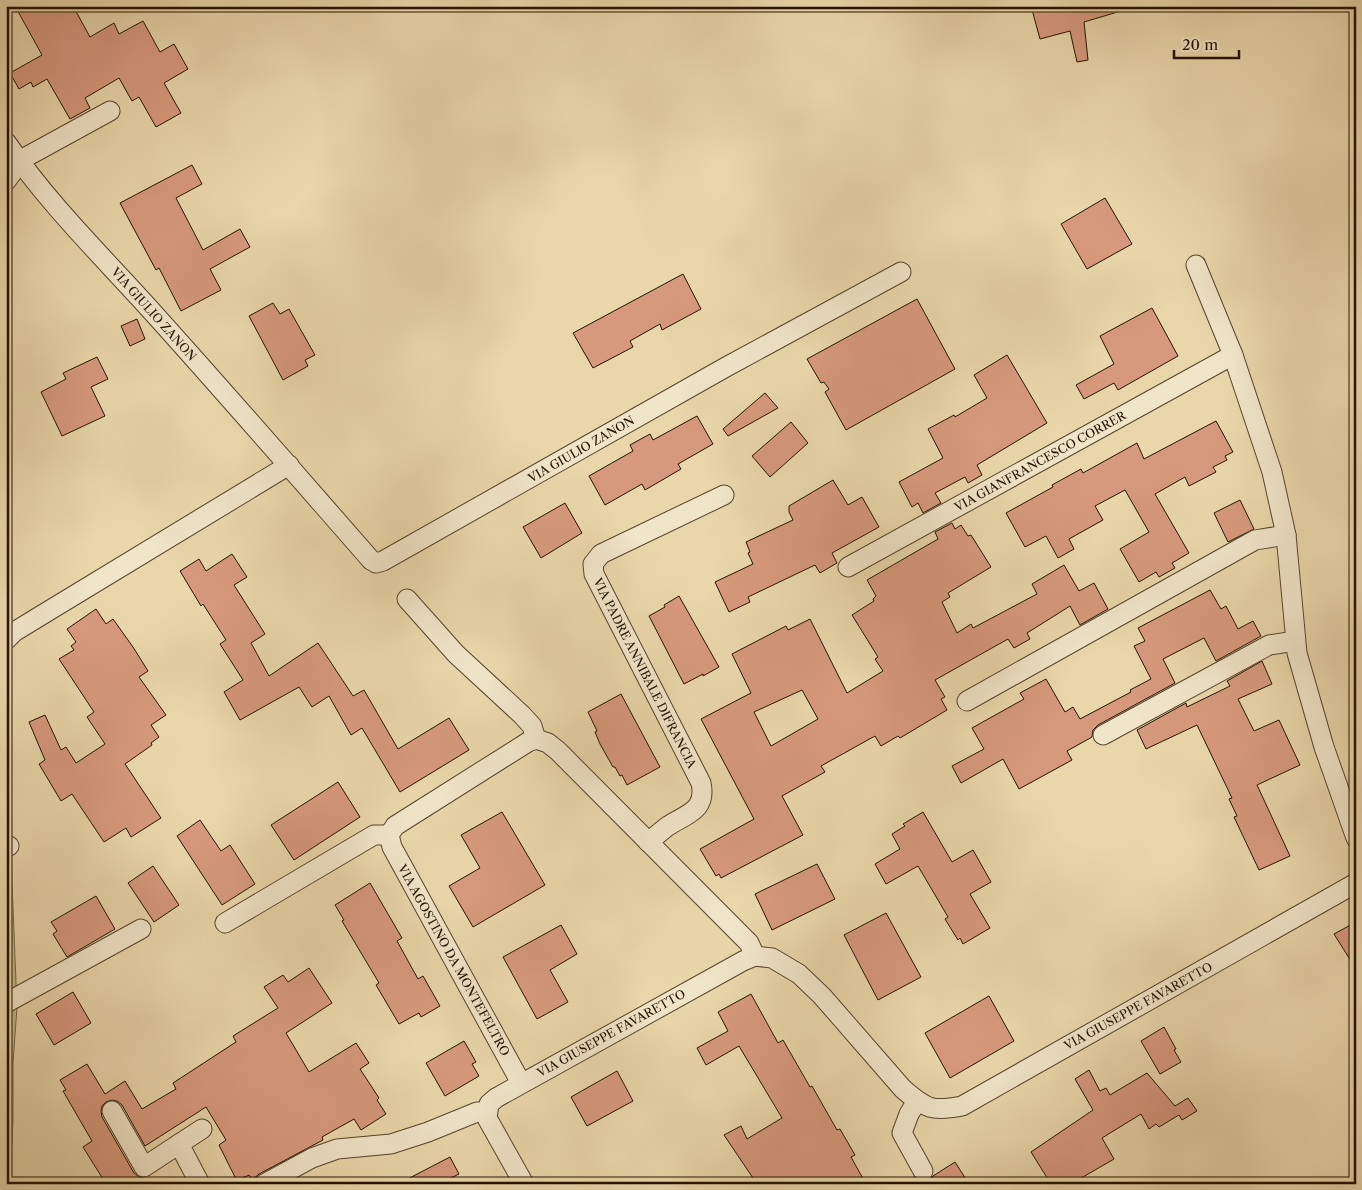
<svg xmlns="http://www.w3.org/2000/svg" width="1362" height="1190" font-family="'Libre Caslon Text',serif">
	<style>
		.green { fill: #bfbc83; stroke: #726742 }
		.building { fill: #d7997d; stroke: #241202; fill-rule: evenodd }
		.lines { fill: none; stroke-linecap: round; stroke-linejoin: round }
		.street-casing { stroke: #55432c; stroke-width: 21 }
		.street { stroke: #f1e5c8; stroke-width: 19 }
		.labels { text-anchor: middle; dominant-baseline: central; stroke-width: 4; stroke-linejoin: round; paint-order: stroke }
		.street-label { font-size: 12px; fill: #241202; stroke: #f1e5c8 }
	</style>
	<rect width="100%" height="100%" fill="#e9d7ab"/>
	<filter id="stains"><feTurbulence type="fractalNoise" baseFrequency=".004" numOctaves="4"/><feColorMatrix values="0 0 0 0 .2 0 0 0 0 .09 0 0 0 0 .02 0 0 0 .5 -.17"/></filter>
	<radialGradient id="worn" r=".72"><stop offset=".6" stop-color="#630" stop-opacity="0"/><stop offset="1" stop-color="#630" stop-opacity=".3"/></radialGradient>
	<polygon class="green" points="6,733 17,1007 13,1063 13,1119 10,1184 6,1184"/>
	<g class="building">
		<polygon points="15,6 73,6 90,37 114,23 119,34 143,21 160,52 174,44 188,69 164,83 181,113 156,127 139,97 132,101 119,78 85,98 90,108 70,119 47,79 33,87 31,82 19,89 10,73 42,55"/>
		<polygon points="1031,6 1120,6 1121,11 1084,22 1088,60 1077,62 1070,31 1040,39"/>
		<polygon points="192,165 202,184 176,198 203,250 240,229 250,247 210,269 221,290 181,311 159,268 156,270 120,203"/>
		<polygon points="1105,198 1132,244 1087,269 1061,224"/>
		<polygon points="683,274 701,309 662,330 660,324 630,341 633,347 593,368 573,333"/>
		<polygon points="917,299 955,369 846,430 825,392 829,389 824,382 821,383 807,359"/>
		<polygon points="273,303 280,314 289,309 315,355 305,360 308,366 283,380 249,316"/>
		<polygon points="1152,308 1178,356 1118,390 1114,383 1084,399 1076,385 1114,364 1100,336"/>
		<polygon points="137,319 145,339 130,346 121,326"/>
		<polygon points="1007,355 1047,423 977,465 982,475 968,483 965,477 935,493 941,503 923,513 918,503 912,507 899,482 943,458 928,429 954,415 955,417 987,398 974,375"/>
		<polygon points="97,357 108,379 91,387 105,416 62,436 41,392 66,379 63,373"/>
		<polygon points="765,393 778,408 728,436 723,429"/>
		<polygon points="697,416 713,444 678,464 681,469 645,490 642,484 605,505 589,476 633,451 630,445 650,434 653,440"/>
		<polygon points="1216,421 1233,452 1225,456 1227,460 1213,467 1216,472 1189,486 1185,477 1155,494 1189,553 1172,563 1175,568 1159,577 1156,572 1139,582 1120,549 1149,532 1125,490 1095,506 1103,520 1069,539 1074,549 1058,558 1046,536 1025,547 1006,513 1053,487 1052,485 1081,469 1083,473 1137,443 1144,459"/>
		<polygon points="791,422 808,443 770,477 752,456"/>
		<polygon points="833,480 848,505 862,497 879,527 832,553 837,563 820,573 815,565 748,597 750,602 729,612 715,582 753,564 748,553 750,552 746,542 793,520 789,512 789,506"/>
		<polygon points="1240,500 1254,529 1228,542 1214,513"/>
		<polygon points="565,503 582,533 541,558 523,527"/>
		<path d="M952 523 955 529 961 525 968 536 971 535 991 567 948 593 950 597 942 602 957 633 971 624 973 628 1037 594 1032 584 1064 565 1079 591 1094 583 1108 609 1080 625 1070 606 1027 633 1030 639 1014 648 1008 639 935 680 945 697 941 699 947 710 900 738 898 736 881 746 875 736 821 766 825 772 782 796 803 835 721 878 719 874 716 876 700 849 754 819 701 719 751 693 732 654 786 626 788 630 810 619 847 693 883 671 875 659 878 657 852 615 874 601 873 599 876 596 867 580 938 539 935 532ZM802 690 818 719 771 746 754 712Z"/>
		<polygon points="232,554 247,577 234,585 265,634 251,643 269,676 318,643 353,696 364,690 398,749 449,718 469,750 400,792 362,728 351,735 329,696 312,707 299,687 240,720 224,692 243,680 220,644 226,640 203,604 201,606 180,571 199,559 206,571"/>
		<polygon points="1210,590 1221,609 1226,606 1238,629 1253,621 1261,636 1216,661 1204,638 1163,659 1175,683 1098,725 1093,730 1092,737 1067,751 1072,760 1019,789 1003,759 961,783 952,766 984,749 972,728 1024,699 1020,693 1046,679 1065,712 1073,707 1080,719 1131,692 1130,690 1151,679 1134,646 1145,641 1138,628"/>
		<polygon points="679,596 719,667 703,676 703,674 684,684 649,616 665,607 664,605"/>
		<polygon points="96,609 106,624 113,619 133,647 148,671 139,677 166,715 151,725 159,737 151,743 152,745 125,764 161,818 131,837 126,828 104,842 72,794 61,801 39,764 45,760 29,722 45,715 61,750 66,747 76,763 105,744 87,717 94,712 59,659 74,650 71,646 76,642 67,629"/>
		<polygon points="1262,661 1272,684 1238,699 1254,731 1279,720 1300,765 1257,785 1290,856 1259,870 1234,817 1237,816 1229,799 1232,798 1197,725 1146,749 1137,730 1186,703 1187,707 1230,686 1227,681"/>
		<polygon points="621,694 660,767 627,785 622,775 620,776 615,767 613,767 600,744 595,732 597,731 588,712"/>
		<polygon points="338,782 360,817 294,860 271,825"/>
		<polygon points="502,812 545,885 473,927 449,886 480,868 461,835"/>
		<polygon points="923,812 952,862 973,850 991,882 970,894 990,928 963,944 960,938 958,940 945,919 948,917 918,866 886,884 875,864 900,849 892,834 905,826 903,824"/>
		<polygon points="200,820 221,851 230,845 255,884 222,905 177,836"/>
		<polygon points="817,864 835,899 772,930 755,894"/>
		<polygon points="153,866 179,905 154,922 128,883"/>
		<polygon points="370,883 402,938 397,941 418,979 423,976 440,1006 421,1017 419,1013 399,1024 376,985 379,983 342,921 344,920 335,905"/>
		<polygon points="96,896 115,929 67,957 53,934 57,931 51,922"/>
		<polygon points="886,913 921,977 878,1000 844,935"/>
		<polygon points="1356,922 1356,969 1334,934"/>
		<polygon points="561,925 577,954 550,970 568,1002 537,1019 503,957"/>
		<polygon points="309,968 332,1003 286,1033 309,1072 356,1043 369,1063 360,1069 379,1098 377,1100 386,1114 361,1130 354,1119 322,1137 323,1140 259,1174 252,1180 249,1175 237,1181 219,1145 226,1140 206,1107 145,1146 122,1105 117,1101 112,1100 106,1102 102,1106 101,1111 102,1117 134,1173 139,1177 145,1178 149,1184 106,1184 83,1147 92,1141 63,1091 66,1090 60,1080 87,1064 105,1094 125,1081 142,1109 176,1089 173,1083 236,1042 233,1036 278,1008 264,987 283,975 288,982"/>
		<polygon points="73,992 91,1023 54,1045 36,1014"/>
		<polygon points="751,994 778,1043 783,1040 810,1087 812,1086 837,1130 840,1129 855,1155 851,1157 866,1184 757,1184 724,1135 741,1126 747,1139 782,1118 739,1046 706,1065 697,1048 728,1031 718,1012"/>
		<polygon points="989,996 1014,1041 950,1078 925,1033"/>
		<polygon points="1164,1027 1176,1049 1174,1050 1181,1062 1160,1074 1141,1041"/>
		<polygon points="464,1041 476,1062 472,1064 479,1076 445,1096 426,1063"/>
		<polygon points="1089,1070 1100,1091 1106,1088 1110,1095 1147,1073 1175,1106 1188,1098 1197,1111 1182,1120 1179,1115 1159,1127 1156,1124 1149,1129 1141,1114 1102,1138 1114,1159 1071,1184 1051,1184 1031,1152 1093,1110 1075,1079"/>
		<polygon points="617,1071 633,1101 587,1126 571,1097"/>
		<polygon points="450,1157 459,1174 439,1184 398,1184"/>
		<polygon points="955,1162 969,1184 920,1184 929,1181 933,1176"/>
	</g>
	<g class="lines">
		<defs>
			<g id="street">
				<path d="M6 142C49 205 105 259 156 316 229 397 300 479 371 560L376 563 383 561 726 367 901 272"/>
				<polyline points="6,181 20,162 26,157 110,111"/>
				<polyline points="1196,265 1233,355 1272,472 1286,535 1297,653 1324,747 1356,838"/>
				<polyline points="848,567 1233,355"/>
				<polyline points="407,599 456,654 522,715 532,726 536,739"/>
				<polyline points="6,640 14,632 50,610 289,465"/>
				<polyline points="967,701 1255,540 1286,535"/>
				<polyline points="1103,735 1269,645 1295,641"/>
				<polyline points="536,739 548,743 558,751 749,943 755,956"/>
				<path d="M648 842C655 837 661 831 668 826 686 814 707 811 701 783L594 574 593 564 601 554 724 495"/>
				<polyline points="6,847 9,846"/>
				<polyline points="225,923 374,835 389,835"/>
				<polyline points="6,1003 141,929"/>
				<polyline points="521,1083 392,847 389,835 395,826 528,742 536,739"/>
				<polyline points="917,1101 909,1114 902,1133 923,1171"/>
				<polyline points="112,1111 144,1167 179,1144"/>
				<polyline points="200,1184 179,1144 202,1129"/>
				<polyline points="264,1184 312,1158 337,1149 391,1144 428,1132 477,1112 487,1112"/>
				<path d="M524 1184 487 1118 489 1104 496 1098 743 961 755 956 772 958 799 974 822 996 903 1089C926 1109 932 1112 962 1106L1356 883"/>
			</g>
		</defs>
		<use href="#street" class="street-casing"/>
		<use href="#street" class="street"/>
	</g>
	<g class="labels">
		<g class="street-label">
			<text transform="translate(154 314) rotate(48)">VIA GIULIO ZANON</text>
			<text transform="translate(581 449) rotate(-30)">VIA GIULIO ZANON</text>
			<text transform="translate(1040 461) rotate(-29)">VIA GIANFRANCESCO CORRER</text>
			<text transform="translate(645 673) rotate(63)">VIA PADRE ANNIBALE DIFRANCIA</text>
			<text transform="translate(454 960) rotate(61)">VIA AGOSTINO DA MONTEFELTRO</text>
			<text transform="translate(1138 1006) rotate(-29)">VIA GIUSEPPE FAVARETTO</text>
			<text transform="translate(611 1033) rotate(-29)">VIA GIUSEPPE FAVARETTO</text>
		</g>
	</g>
	<rect width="1362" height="1190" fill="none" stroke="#e9d7ab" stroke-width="25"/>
	<rect x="8" y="8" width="1347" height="1175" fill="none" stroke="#241202" stroke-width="2.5"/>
	<rect x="12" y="12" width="1337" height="1165" fill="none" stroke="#241202"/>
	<path d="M1174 50v8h65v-8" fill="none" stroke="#241202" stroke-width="2.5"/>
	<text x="1182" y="50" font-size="15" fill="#241202" stroke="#f1e5c8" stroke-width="4" paint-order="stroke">20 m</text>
	<rect width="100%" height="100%" filter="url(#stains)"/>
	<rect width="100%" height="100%" fill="url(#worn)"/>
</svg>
